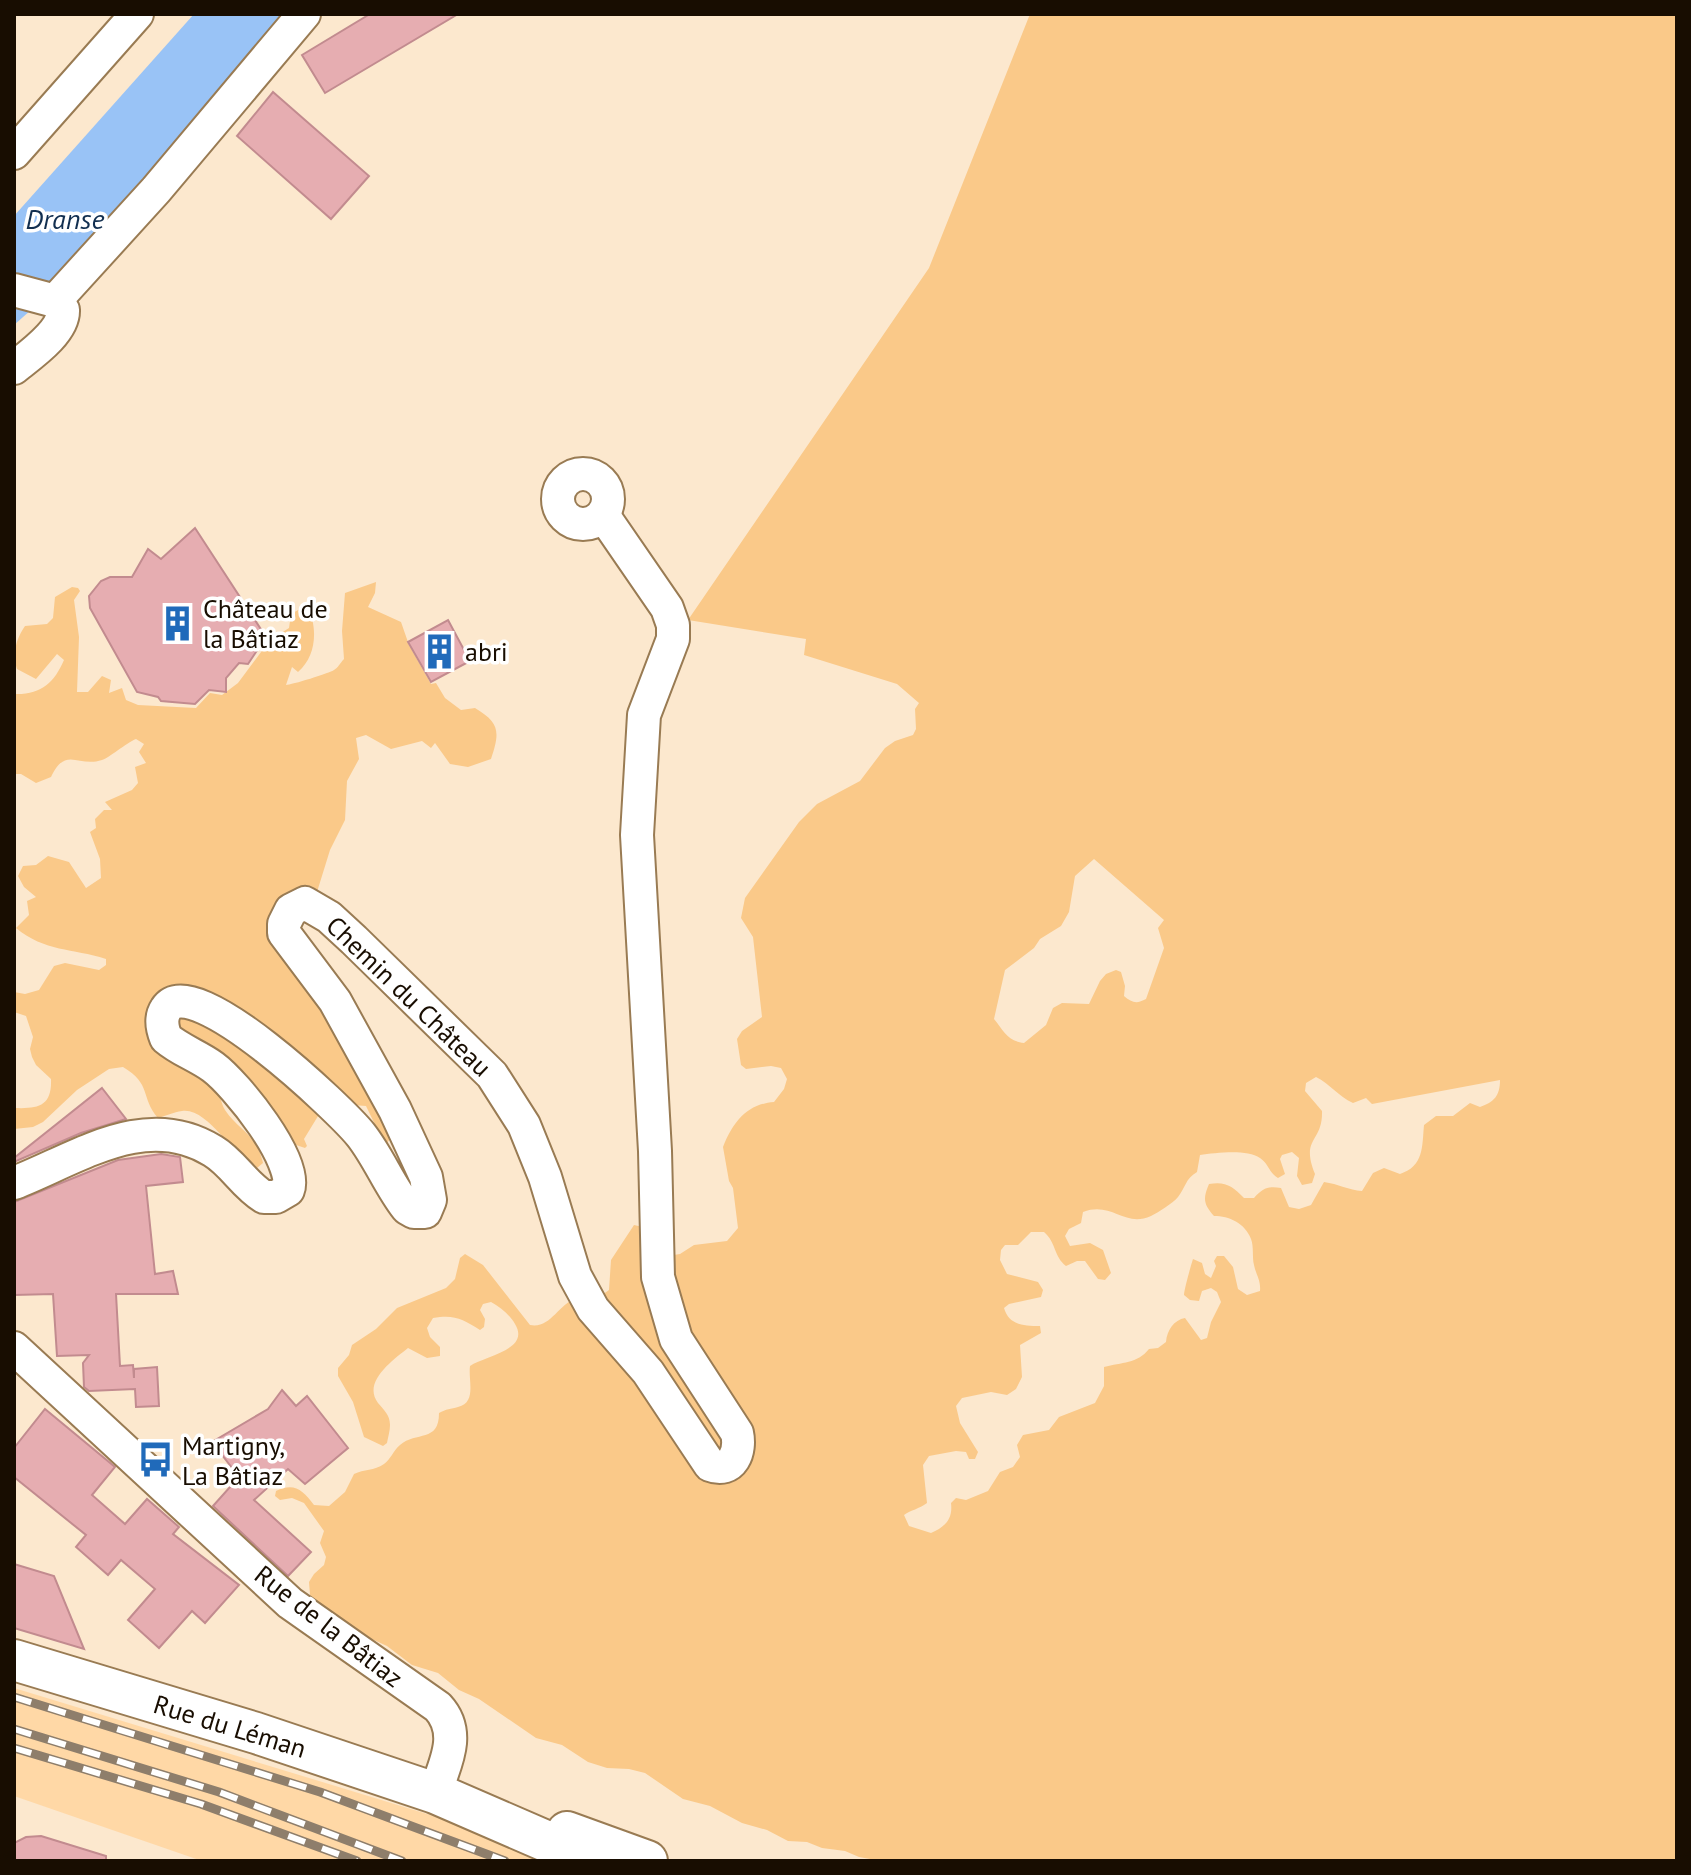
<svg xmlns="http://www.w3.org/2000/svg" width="1691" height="1875" font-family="'PT Sans',sans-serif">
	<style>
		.built { fill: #ffd8a6 }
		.green { fill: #fac989; fill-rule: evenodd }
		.water { fill: #99c3f6 }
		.building { fill: #e6adb1; stroke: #c28b8f; stroke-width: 2 }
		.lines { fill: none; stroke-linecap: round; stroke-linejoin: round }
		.minor-casing { stroke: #997b53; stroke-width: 36 }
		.major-casing { stroke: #997b53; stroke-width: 44 }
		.minor { stroke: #fff; stroke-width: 32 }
		.major { stroke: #fff; stroke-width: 40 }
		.rail-casing { stroke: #8e7e6b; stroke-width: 9 }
		.rail { stroke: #fff; stroke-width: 6; stroke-dasharray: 18; stroke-linecap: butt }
		.labels { text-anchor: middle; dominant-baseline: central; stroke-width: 7; stroke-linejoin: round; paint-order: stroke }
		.poi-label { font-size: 26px; fill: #180d01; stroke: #fff; text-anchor: start }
		.street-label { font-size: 26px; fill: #180d01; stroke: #fff }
		.water-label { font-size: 28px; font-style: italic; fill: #122f50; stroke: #fff }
	</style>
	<rect width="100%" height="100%" fill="#fce8ce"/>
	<polygon class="built" points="14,1688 437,1817 538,1861 202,1861 14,1796"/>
	<g class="green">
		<path d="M1030 14H1677V1861H881L859 1857 845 1851 822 1848 807 1842 788 1841 767 1830 742 1823 710 1806 683 1799 645 1773 629 1769 607 1768 588 1762 562 1745 536 1738 479 1699 459 1690 438 1673 412 1665 387 1646 352 1630 324 1611 310 1595 309 1582 314 1574 324 1565 326 1557 320 1543 324 1531 304 1503 292 1498 280 1500 275 1496 276 1491C294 1482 303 1490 314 1505L329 1506 345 1492 354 1474C364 1469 374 1471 384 1464 391 1459 393 1451 400 1445 416 1431 439 1443 439 1413 446 1409 451 1409 458 1407 477 1402 468 1381 470 1366 484 1356 531 1350 515 1324 510 1315 500 1307 491 1302L483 1304 480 1310 485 1319 484 1327 480 1330C463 1319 454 1314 433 1318L427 1328 430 1337 440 1347V1356L427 1358 408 1348C393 1360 362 1382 378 1403 384 1410 390 1415 390 1425 390 1431 388 1437 387 1443L383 1446 364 1437 353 1402 338 1376V1368L349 1355 352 1345 376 1329 397 1308 446 1288 455 1279 460 1258 465 1254 483 1265 530 1325C550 1329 558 1305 576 1298L588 1305 609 1290 611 1260 634 1225 643 1227 661 1257 680 1254 694 1245 727 1241 738 1228 733 1188 729 1181 723 1147C733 1122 747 1104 774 1102L784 1089 787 1079 781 1068 771 1066 746 1069 741 1065 737 1039 742 1031 762 1017 753 937 741 918 745 898 799 822 817 804 860 781 885 748 895 741 913 735 916 729 915 709 919 703 897 684 804 655 806 639 688 620 929 268ZM1094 859 1164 920 1158 928 1164 948 1146 999C1137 1004 1132 1003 1124 996L1125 986 1121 972 1116 970 1106 974 1100 981 1089 1004 1062 1003 1053 1008 1046 1025 1024 1043C1007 1041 1004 1031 994 1019L1005 970 1034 948 1040 939 1061 926 1069 912 1075 876ZM1316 1077C1330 1084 1338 1096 1353 1103L1366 1098 1372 1104 1500 1080C1500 1096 1494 1102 1480 1107L1470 1103 1453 1116H1436L1424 1125C1422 1147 1424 1166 1400 1174L1384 1168 1373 1173 1362 1191C1349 1190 1338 1184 1324 1182L1311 1205 1299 1209 1289 1207 1281 1188C1268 1186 1263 1188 1254 1198H1244C1233 1186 1225 1181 1209 1184 1203 1198 1203 1204 1214 1216 1229 1216 1245 1223 1251 1239 1254 1247 1252 1257 1254 1265 1256 1275 1261 1280 1260 1291L1247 1295 1238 1289 1233 1267 1224 1256H1217L1214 1261 1216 1266 1211 1278 1205 1274 1202 1263 1193 1259C1191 1265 1184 1290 1184 1295L1190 1300 1199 1301 1202 1291 1211 1288 1217 1292 1221 1302 1211 1322 1207 1338 1201 1340 1185 1318C1174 1320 1167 1330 1166 1342L1158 1348 1149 1349C1137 1364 1122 1362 1104 1367V1386L1095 1403 1059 1417 1049 1430 1023 1435 1017 1445 1020 1457 1013 1467 1000 1472 988 1491 966 1500 956 1498 951 1503C953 1519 945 1527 931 1533L909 1526 904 1515C911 1510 919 1509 927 1503L923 1465 929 1456 956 1451 966 1452 969 1459H975L978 1452 960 1423 956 1406 962 1398 991 1392 1007 1395 1016 1389 1022 1377 1020 1345 1041 1333 1040 1326C1023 1326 1009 1325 1004 1308L1009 1304 1041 1297 1043 1290 1038 1282 1007 1274 1000 1260 1001 1250 1005 1245H1018L1031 1232H1044C1056 1242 1054 1257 1066 1266L1077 1261H1085L1098 1279 1105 1280 1111 1273 1103 1250 1090 1243 1070 1246 1065 1236 1069 1229 1081 1223 1083 1212C1112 1201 1124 1228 1151 1216 1159 1212 1173 1203 1178 1197 1186 1187 1185 1179 1197 1172L1200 1155C1216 1153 1247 1149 1260 1158 1269 1164 1269 1173 1278 1178L1285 1174 1280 1159 1282 1155 1292 1152 1299 1158 1297 1176 1302 1185 1312 1183 1315 1174C1300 1137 1323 1143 1322 1111L1305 1091 1306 1083Z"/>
		<path d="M376 582 375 593 368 607 401 622 409 645 431 684 436 683 445 698 461 710 475 708C500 723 500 732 491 759L468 767 450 764 435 743 431 748 422 741 391 749 366 735 356 738 359 759 347 781 345 820 330 850 317 892 272 936 279 956 302 966 397 1129 387 1143 381 1137 366 1106 326 1103 304 1139 307 1146 305 1148 296 1145 216 1078C219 1088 220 1102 225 1110 239 1131 256 1133 263 1163L257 1168C234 1158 208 1107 182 1111 174 1112 165 1116 158 1118 140 1097 152 1084 123 1067L109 1069 77 1090 43 1122 33 1127 14 1129V1108C39 1109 52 1106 51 1079L36 1065 32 1057 30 1049 33 1037 26 1016 14 1012V992L25 994 39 990 54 966 65 963 99 970 106 965V959C72 948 45 952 16 928L29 915 27 901 36 897 24 887 18 876 23 866 36 865 48 856 69 862 86 888 101 878 100 859 90 832 96 828 95 819 104 810H112L105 802 132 790 138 783 135 767 146 763 139 752 144 744 136 739C126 743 109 758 102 760 78 768 66 745 51 777L36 783 21 774H14V694C41 695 54 683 64 660L57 654 36 679 17 669C12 654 16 639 25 626L47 624 53 618 55 597 72 587 78 588 80 591 74 600 79 637 77 692H88L102 676 111 680 109 693 122 688 126 700 138 705 196 708 210 693 222 695 238 683 270 640 289 628 291 614 307 605C318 627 317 656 298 672L292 667 286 685C291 685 330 673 334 670 338 668 340 663 344 659L342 631 345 593Z"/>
	</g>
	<polygon class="water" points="194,14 291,14 31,310 14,325 14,216"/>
	<g class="building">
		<polygon points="370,14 458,14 325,93 302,55"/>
		<polygon points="273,92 369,176 331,219 237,136"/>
		<polygon points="195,528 266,637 248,664 239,663 226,678 226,692 209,690 195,704 161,701 158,697 137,692 90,608 89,596 101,581 110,577 132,577 148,549 161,559"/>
		<polygon points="448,620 470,661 431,682 408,642"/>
		<polygon points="102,1088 126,1119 81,1133 14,1162 14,1158"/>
		<polygon points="161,1154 180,1157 183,1182 146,1186 155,1274 173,1271 178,1294 116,1294 120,1366 133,1365 134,1378 134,1369 157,1367 159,1406 136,1407 135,1389 89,1391 84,1387 83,1363 89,1355 57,1356 53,1294 14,1295 14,1202 118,1160"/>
		<polygon points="282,1390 296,1406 307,1396 348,1448 305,1484 288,1469 254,1500 311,1552 288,1576 213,1506 239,1477 212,1442 268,1409"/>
		<polygon points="45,1409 115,1467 92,1495 125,1524 147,1499 179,1527 173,1534 239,1585 205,1623 192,1611 159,1648 128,1620 155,1589 121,1560 108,1575 76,1547 86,1535 14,1477 14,1448"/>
		<polygon points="14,1564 54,1576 84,1649 14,1628"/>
		<polygon points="41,1836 106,1856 106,1861 14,1861 14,1843 26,1837"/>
	</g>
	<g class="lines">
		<defs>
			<g id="minor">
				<polyline points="14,153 137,14"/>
				<polyline points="14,290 55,301"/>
				<polyline points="55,301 156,190 304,14"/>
				<path d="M14 368C30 355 64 332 63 310L55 301"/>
				<circle cx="583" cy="499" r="25"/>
				<path d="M14 1183C78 1158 146 1109 213 1151 233 1163 244 1185 264 1197H276L288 1190C299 1162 236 1084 213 1067 198 1056 180 1050 166 1038 162 1028 160 1018 166 1009 192 968 341 1110 361 1135 379 1158 389 1185 407 1208L414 1212H425L430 1200 426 1177 395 1110 335 1001 284 933V924L291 910 305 903 329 917 354 940 492 1075 524 1125 545 1177 575 1276 593 1309 648 1372 710 1465C733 1474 741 1451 737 1433L676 1339 658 1277 655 1151 637 835 644 715 673 639V625L667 608 603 515"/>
				<path d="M14 1348 290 1603 438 1707C462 1733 445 1764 435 1793"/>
			</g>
			<g id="major">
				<polyline points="14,1660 256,1733 435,1793 592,1861"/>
				<polyline points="567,1832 647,1861"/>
			</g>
		</defs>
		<use href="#minor" class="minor-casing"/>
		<use href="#major" class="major-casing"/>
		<use href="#minor" class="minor"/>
		<use href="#major" class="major"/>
		<defs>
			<g id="rail">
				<polyline points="14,1697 320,1792 505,1861"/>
				<polyline points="14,1729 219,1792 402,1861"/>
				<polyline points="14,1748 201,1804 357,1861"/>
			</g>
		</defs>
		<use href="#rail" class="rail-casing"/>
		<use href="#rail" class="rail"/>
	</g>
	<defs>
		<symbol id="building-bare" viewBox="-9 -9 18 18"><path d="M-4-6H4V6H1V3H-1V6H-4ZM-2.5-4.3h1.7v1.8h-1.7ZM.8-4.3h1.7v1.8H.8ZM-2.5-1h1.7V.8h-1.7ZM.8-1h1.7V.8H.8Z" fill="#206aba" stroke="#fff" stroke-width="2.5" paint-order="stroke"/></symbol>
		<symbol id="bus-bare" viewBox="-9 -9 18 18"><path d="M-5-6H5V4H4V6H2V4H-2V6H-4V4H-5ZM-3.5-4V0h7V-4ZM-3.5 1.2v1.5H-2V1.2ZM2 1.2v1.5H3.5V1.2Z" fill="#206aba" stroke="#fff" stroke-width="2.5" paint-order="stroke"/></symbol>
	</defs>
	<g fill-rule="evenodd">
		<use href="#building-bare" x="152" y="598" width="51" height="51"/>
		<use href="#building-bare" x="414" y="626" width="51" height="51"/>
		<use href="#bus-bare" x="130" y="1434" width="51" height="51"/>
	</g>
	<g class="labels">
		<g class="poi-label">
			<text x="203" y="608">Château de<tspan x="203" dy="30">la Bâtiaz</tspan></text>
			<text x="465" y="651">abri</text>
			<text x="182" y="1445">Martigny,<tspan x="182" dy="30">La Bâtiaz</tspan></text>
		</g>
		<g class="street-label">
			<text transform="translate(409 996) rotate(44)">Chemin du Château</text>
			<text transform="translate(329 1626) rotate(38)">Rue de la Bâtiaz</text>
			<text transform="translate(230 1726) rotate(17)">Rue du Léman</text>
		</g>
		<g class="water-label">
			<text x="65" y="218">Dranse</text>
		</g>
	</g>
	<rect width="1691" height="1875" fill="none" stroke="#180d01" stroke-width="32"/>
</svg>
